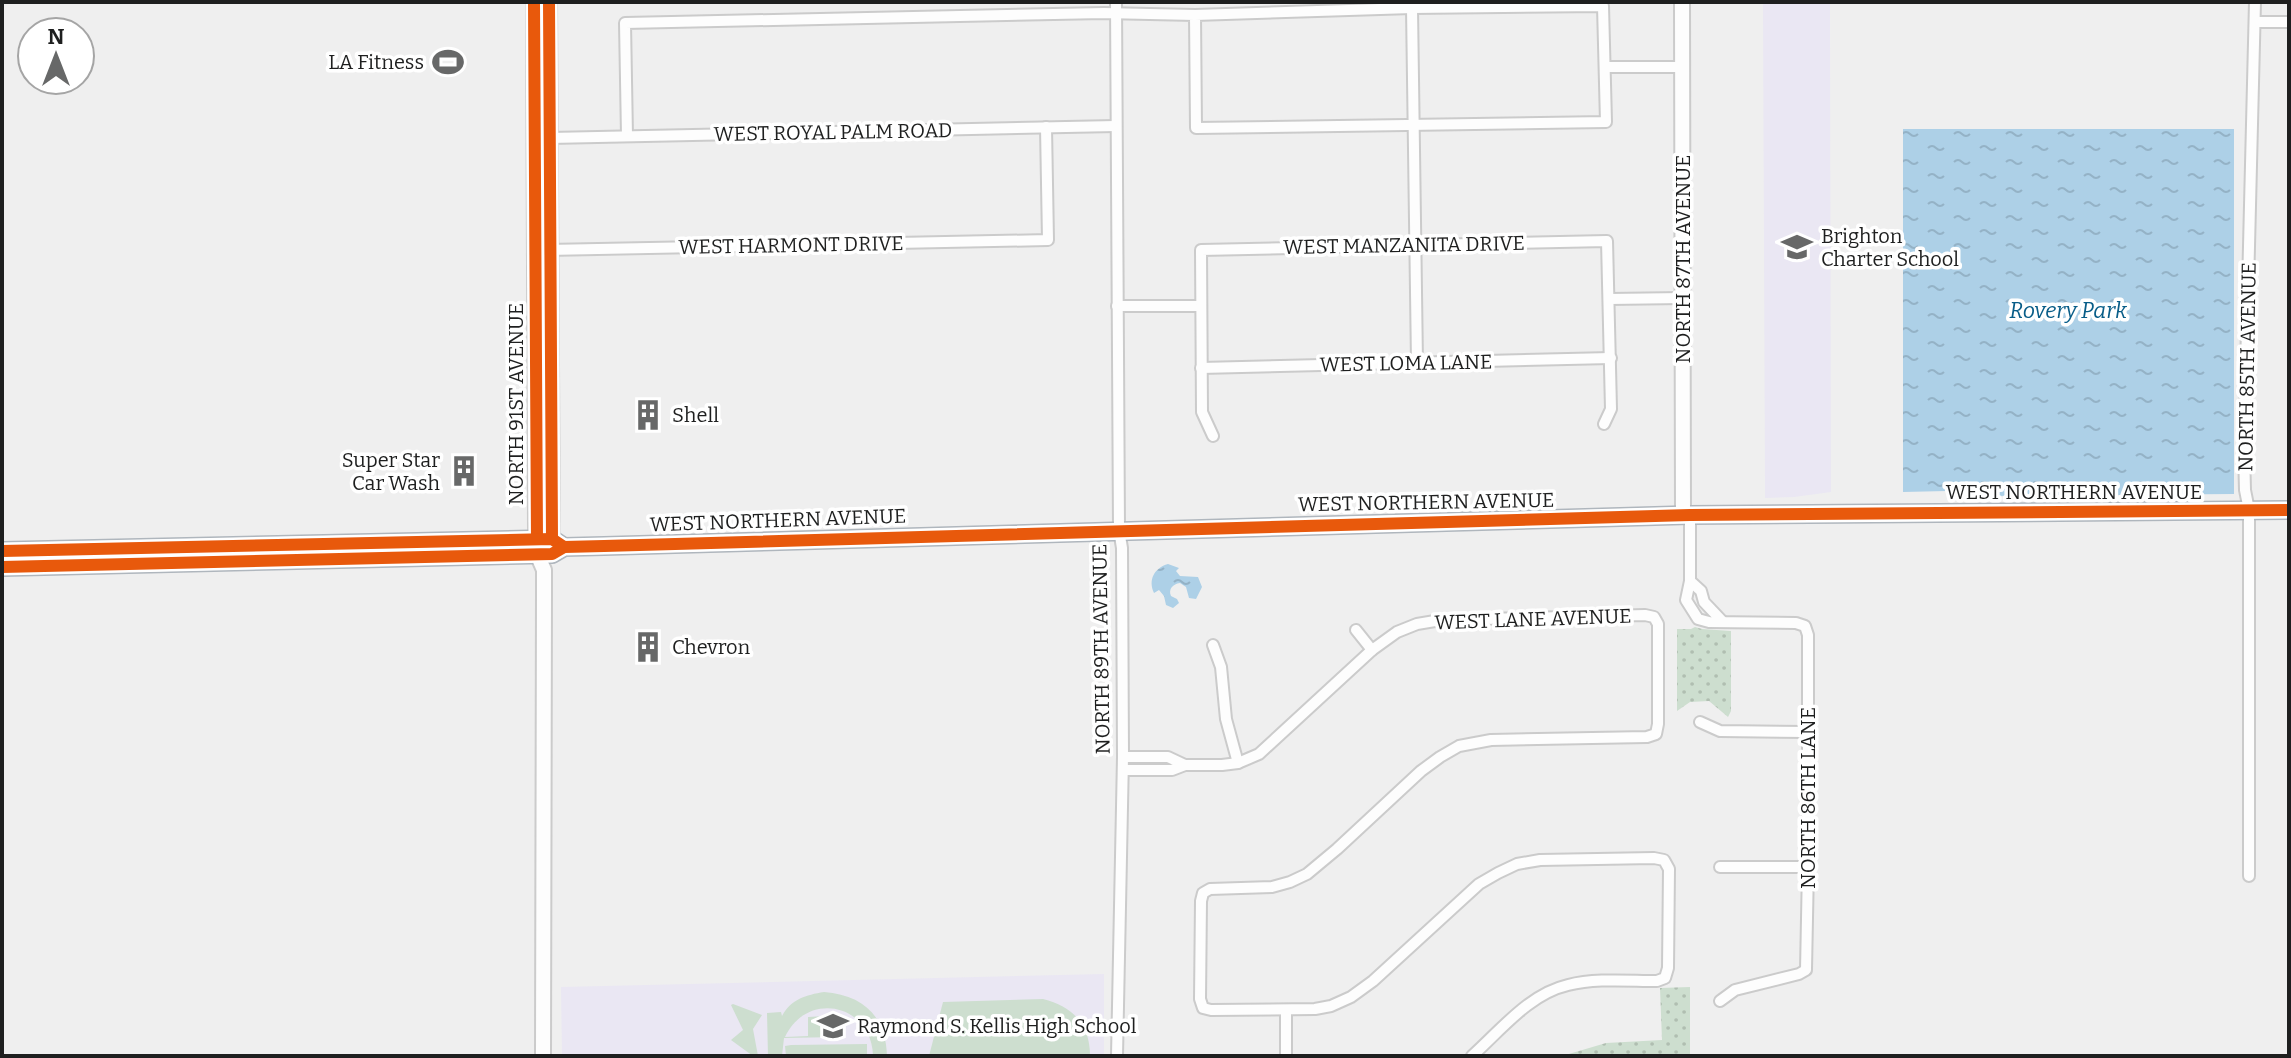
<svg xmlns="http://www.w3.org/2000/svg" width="2291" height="1058" font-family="Bitter,serif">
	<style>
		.education { fill: #eae7f3 }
		.grass { fill: #cddecf }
		.park { fill: url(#park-dots) }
		.water { fill: url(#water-ripples) }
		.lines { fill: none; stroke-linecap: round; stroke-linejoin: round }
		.street-casing { stroke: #cbcbcb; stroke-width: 14 }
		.secondary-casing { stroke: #cbcbcb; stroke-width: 18 }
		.primary-casing { stroke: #afb6bd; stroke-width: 20 }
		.street { stroke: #fdfdfd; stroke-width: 10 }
		.secondary { stroke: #fdfdfd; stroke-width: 14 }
		.primary { stroke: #ecf0f4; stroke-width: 16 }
		.cycleway-casing { stroke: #fff; stroke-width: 17 }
		.cycleway { stroke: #e8590c; stroke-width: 12 }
		.labels { text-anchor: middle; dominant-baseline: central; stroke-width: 7; stroke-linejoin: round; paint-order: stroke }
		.poi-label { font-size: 20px; fill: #1e1f1f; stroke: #fff; text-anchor: start }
		.street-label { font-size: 20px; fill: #1e1f1f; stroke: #fff }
		.water-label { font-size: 22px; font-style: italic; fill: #085d88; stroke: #fff }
	</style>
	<defs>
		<pattern id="park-dots" width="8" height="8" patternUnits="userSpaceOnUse" patternTransform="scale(2)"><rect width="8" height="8" fill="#cddecf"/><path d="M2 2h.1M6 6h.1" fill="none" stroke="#b0beb1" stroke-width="1.8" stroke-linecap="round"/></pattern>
		<pattern id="water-ripples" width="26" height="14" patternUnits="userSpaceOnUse" patternTransform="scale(2)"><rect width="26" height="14" fill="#add0e7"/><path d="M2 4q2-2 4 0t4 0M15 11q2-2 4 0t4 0" fill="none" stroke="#94b2c6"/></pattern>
	</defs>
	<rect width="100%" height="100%" fill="#efefef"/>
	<g class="education">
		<polygon points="1763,2 1830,2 1831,492 1794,497 1765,498"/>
		<polygon points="1104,974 1104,1056 562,1056 561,987"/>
	</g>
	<g class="grass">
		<path d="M824 992C863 995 886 1016 887 1056H873C872 1004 807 990 785 1037L808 1036V1017L843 1015V1034H838V1037L784 1038 782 1056H768L767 1013 781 1012 782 1016C791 999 806 995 824 992Z"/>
		<path d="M1043 999C1073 1007 1090 1024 1090 1056H929L943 1002Z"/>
		<polygon points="733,1004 762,1015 753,1029 758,1056 753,1056 731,1040 743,1030 731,1005"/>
		<polygon points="867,1044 867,1056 786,1056 785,1046 791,1045"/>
	</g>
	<g class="park">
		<polygon points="1695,627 1702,629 1731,631 1731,711 1728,717 1709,701 1690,702 1677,711 1677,629 1691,629"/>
		<polygon points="1690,987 1690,1056 1562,1056 1606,1043 1662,1040 1660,988"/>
	</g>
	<g class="water">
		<polygon points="1903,129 2234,129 2234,494 1991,496 1947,491 1903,492"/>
		<path d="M1168 564 1179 568 1176 571 1180 576 1198 577 1202 587 1196 599 1189 598 1186 587 1180 583C1173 584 1168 589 1171 596L1177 599 1179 603 1173 608 1166 605 1164 596 1159 590 1154 593C1148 580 1154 568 1168 564Z"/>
	</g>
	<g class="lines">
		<defs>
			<g id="street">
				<polyline points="1116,2 1119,530 1122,548 1123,757 1117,1056"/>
				<polyline points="1412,8 1417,362"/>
				<polyline points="2255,22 2289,22"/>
				<polyline points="1605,67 1682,67"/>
				<polyline points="627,136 625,23 1104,13 1195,15 1412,8 1603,6 1606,122 1196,128 1195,15"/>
				<polyline points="550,138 1116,126"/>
				<polyline points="547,250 1048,240 1046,127"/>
				<polyline points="1609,299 1683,298"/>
				<polyline points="1117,306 1200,306"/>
				<polyline points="1201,368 1611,358"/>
				<polyline points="1213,436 1202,412 1201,250 1607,241 1611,409 1604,424"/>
				<polyline points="1690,515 1690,581 1686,600 1698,619 1709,622 1796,623 1805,626 1808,635 1808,867 1806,970 1799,974 1735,990 1720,1001"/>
				<polyline points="1690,581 1701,591 1704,602 1722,621"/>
				<polyline points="1356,630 1372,650"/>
				<polyline points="1213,645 1221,667 1226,719 1238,763"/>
				<polyline points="1700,722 1720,731 1808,732"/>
				<polyline points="1123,757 1168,757 1185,765"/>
				<path d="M1123 770H1172L1185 765H1222L1238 763 1259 754 1372 650 1397 632 1417 624 1441 620 1645 615 1654 617 1658 624V724L1656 734 1647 737 1491 740 1459 746 1440 757 1421 771 1337 849 1307 874 1290 882 1272 887 1210 889 1203 893 1201 901 1200 999 1203 1008 1211 1010 1315 1009 1331 1006 1351 997 1373 981 1479 884 1498 873 1517 864 1540 860 1654 858 1664 860 1669 869 1668 968 1665 978 1657 981C1628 981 1596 978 1568 985 1529 994 1501 1030 1472 1056"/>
				<polyline points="1720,867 1808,867"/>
				<polyline points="2249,876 2249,510 2245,490 2244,450 2255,2"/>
				<polyline points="1286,1010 1286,1056"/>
			</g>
			<g id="secondary">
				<polyline points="534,2 536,527 537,554 544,570 544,592 543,1056"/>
				<polyline points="549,2 552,547"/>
				<polyline points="1682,2 1683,515"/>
			</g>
			<g id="primary">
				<polyline points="2,551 552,539 564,547"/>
				<polyline points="2,567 552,554 564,547 604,546 1690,515 2289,510"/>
			</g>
		</defs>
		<use href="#street" class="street-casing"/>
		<use href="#secondary" class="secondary-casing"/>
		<use href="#primary" class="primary-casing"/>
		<use href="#street" class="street"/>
		<use href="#secondary" class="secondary"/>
		<use href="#primary" class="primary"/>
		<defs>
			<g id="cycleway">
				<polyline points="534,2 537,539"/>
				<polyline points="549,2 552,539"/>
				<polyline points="2,551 552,539 564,547"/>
				<polyline points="2,567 552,554 564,547 604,546 1690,515 2289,510"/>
			</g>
		</defs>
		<use href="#cycleway" class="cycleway-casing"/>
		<use href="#cycleway" class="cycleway"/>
	</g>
	<defs>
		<symbol id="stadium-bare" viewBox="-9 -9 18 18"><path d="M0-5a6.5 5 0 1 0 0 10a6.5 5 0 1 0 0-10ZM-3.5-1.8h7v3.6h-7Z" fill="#676868" stroke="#fff" stroke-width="2.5" paint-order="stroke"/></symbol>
		<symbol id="school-bare" viewBox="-9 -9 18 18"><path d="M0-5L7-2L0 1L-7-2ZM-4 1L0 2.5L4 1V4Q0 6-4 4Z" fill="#676868" stroke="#fff" stroke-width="2.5" paint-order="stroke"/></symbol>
		<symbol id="building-bare" viewBox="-9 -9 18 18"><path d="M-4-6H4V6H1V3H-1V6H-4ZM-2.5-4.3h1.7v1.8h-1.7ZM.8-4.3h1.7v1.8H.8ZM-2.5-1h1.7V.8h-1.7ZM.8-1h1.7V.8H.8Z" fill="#676868" stroke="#fff" stroke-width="2.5" paint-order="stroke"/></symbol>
	</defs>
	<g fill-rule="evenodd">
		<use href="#stadium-bare" x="426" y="40" width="44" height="44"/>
		<use href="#school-bare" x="1775" y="225" width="44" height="44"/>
		<use href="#building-bare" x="626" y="393" width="44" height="44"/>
		<use href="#building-bare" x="442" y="449" width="44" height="44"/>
		<use href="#building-bare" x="626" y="625" width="44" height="44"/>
		<use href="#school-bare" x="811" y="1004" width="44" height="44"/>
	</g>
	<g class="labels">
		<g class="poi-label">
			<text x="424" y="62" text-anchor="end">LA Fitness</text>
			<text x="1821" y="236">Brighton<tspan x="1821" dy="23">Charter School</tspan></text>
			<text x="672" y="415">Shell</text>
			<text x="440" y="460" text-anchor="end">Super Star<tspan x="440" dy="23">Car Wash</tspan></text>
			<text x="672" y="647">Chevron</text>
			<text x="857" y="1026">Raymond S. Kellis High School</text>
		</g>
		<g class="street-label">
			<text transform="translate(833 132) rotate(-1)">WEST ROYAL PALM ROAD</text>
			<text transform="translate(791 245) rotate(-1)">WEST HARMONT DRIVE</text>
			<text transform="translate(1404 245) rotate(-1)">WEST MANZANITA DRIVE</text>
			<text transform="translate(1683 259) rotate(-90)">NORTH 87TH AVENUE</text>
			<text transform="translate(1406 363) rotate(-1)">WEST LOMA LANE</text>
			<text transform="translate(2247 367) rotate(-89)">NORTH 85TH AVENUE</text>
			<text transform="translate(516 404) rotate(-90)">NORTH 91ST AVENUE</text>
			<text x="2074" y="492">WEST NORTHERN AVENUE</text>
			<text transform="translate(1426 502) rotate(-1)">WEST NORTHERN AVENUE</text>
			<text transform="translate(778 520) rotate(-2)">WEST NORTHERN AVENUE</text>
			<text transform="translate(1533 619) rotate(-2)">WEST LANE AVENUE</text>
			<text transform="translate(1101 649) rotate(-91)">NORTH 89TH AVENUE</text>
			<text transform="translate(1808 798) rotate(-90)">NORTH 86TH LANE</text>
		</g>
		<g class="water-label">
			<text x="2068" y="310">Rovery Park</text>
		</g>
	</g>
	<rect width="2291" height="1058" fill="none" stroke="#1e1f1f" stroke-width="8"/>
	<g transform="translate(56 56)"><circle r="38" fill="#ffffff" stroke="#a5a5a5" stroke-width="2"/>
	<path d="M0-6L14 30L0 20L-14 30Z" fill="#676868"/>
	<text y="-12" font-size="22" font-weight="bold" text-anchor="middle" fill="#1e1f1f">N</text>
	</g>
</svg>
